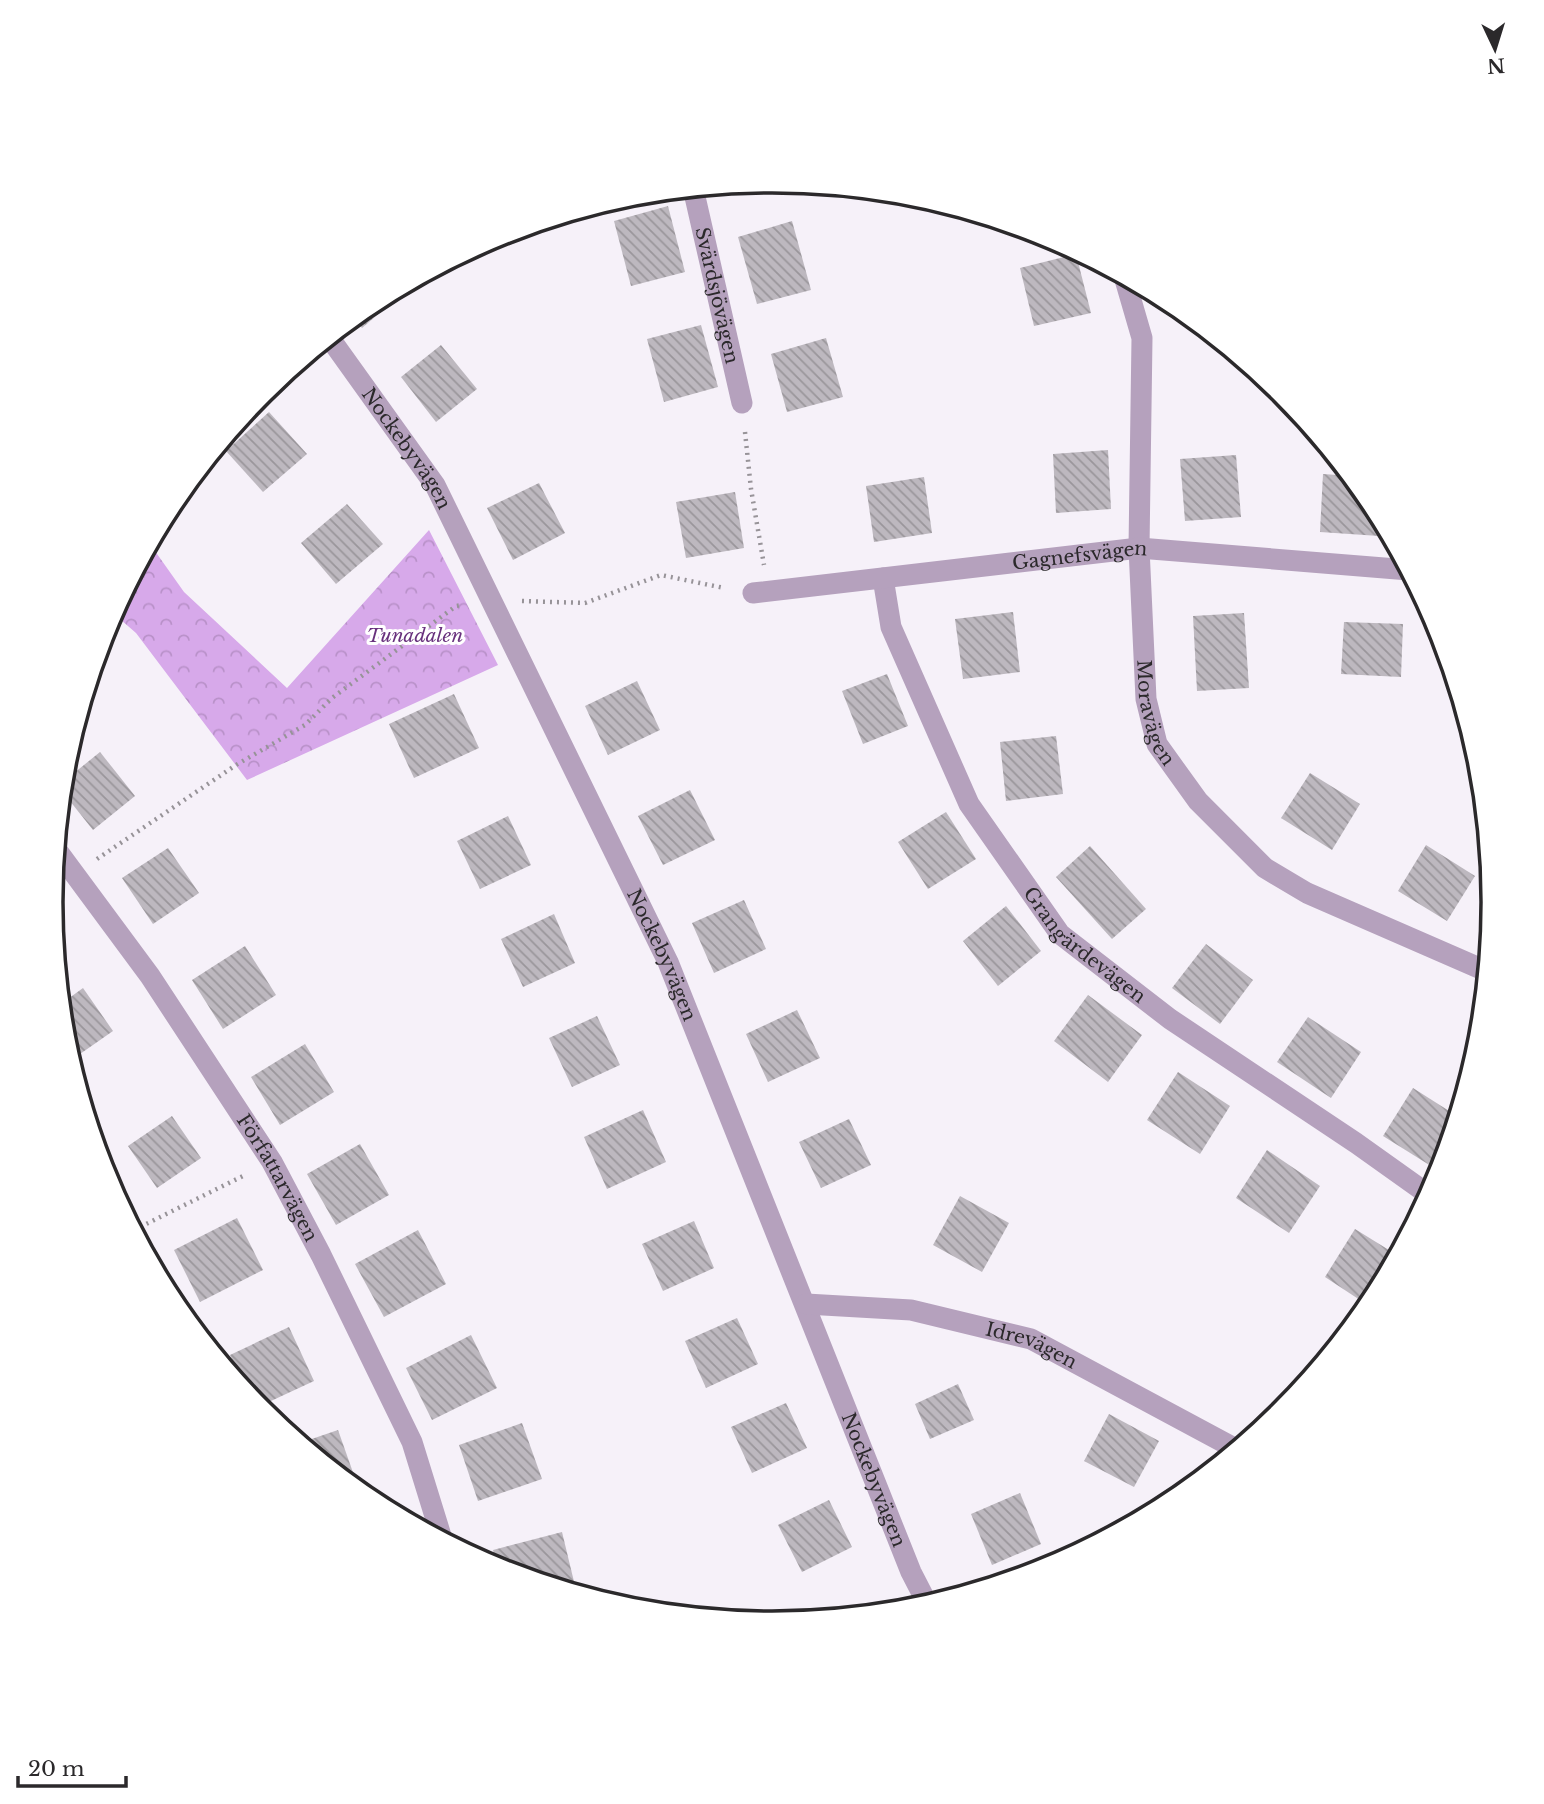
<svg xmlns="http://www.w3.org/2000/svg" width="1544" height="1804" font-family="'Libre Baskerville',serif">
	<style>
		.forest { fill: url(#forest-crowns) }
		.building { fill: url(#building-back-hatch) }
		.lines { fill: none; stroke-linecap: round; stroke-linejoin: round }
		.path { stroke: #979398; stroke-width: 4.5; stroke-dasharray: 2 5; stroke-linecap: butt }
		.street { stroke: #b5a1bd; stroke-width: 21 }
		.labels { text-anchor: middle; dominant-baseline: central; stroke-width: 6; stroke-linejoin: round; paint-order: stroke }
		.street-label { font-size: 19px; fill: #2b292b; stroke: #fff }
		.park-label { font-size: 19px; font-style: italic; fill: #68317d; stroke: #fff }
		.rim { fill: none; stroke: #2b292b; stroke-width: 3.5 }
	</style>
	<defs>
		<pattern id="forest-crowns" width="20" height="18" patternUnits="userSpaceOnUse" patternTransform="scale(1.75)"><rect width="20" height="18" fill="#d7a9ea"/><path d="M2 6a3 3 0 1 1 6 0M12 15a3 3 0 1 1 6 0" fill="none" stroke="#b991c9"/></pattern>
		<pattern id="building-back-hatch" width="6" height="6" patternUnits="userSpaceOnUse" patternTransform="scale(1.75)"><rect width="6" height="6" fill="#bdb8bf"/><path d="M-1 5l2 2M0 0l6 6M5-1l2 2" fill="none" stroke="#9a969b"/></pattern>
	</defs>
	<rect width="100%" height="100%" fill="#f6f1f9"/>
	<polygon class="forest" points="429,530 498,665 247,780 136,633 113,613 150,544 184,592 287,688"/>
	<g class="building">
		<polygon points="668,206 685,272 631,286 614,221"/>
		<polygon points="792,221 811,290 757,304 738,237"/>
		<polygon points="1076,254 1091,313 1034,326 1020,268"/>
		<polygon points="398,288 403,293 362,328 353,317 372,302"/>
		<polygon points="701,325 718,387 664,402 647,339"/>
		<polygon points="826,338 843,397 787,412 771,354"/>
		<polygon points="441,345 477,389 436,422 401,377"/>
		<polygon points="269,412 307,454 263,492 226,451"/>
		<polygon points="1108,450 1111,509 1056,513 1053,454"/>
		<polygon points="1236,455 1241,517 1185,521 1180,459"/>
		<polygon points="1323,474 1351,476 1372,502 1380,516 1379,536 1320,532"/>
		<polygon points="924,477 932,533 874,542 866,486"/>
		<polygon points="539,483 565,533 513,560 487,508"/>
		<polygon points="735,492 744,548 686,558 676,502"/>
		<polygon points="347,504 383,544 336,584 301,543"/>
		<polygon points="1013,612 1020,672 963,679 955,619"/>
		<polygon points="1244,613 1249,688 1197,691 1193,616"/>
		<polygon points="1344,622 1403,624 1401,677 1341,674"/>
		<polygon points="887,674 908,726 863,744 842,691"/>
		<polygon points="637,681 660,730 608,755 585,706"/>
		<polygon points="454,694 479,748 414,778 389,724"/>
		<polygon points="1056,736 1063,794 1006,801 1000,742"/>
		<polygon points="100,752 135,796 93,830 62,791 63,782"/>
		<polygon points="1310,773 1360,804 1332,850 1281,818"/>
		<polygon points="690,790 715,840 663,865 638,816"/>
		<polygon points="946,812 976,859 928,889 898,842"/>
		<polygon points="508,816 531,865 480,889 457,841"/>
		<polygon points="1426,845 1475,876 1447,921 1398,891"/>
		<polygon points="1090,846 1146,909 1112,939 1056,877"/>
		<polygon points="168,848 199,893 153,924 122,878"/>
		<polygon points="744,900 766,949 714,973 692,923"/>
		<polygon points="1006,906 1041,951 998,986 963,941"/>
		<polygon points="554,914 575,963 523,987 501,939"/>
		<polygon points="1206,944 1253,980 1220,1024 1172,988"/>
		<polygon points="245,946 276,995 223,1029 192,980"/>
		<polygon points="83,988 113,1031 70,1061 65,1042 61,1004"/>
		<polygon points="1088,995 1142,1035 1108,1082 1054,1041"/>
		<polygon points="797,1010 820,1058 768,1082 746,1034"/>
		<polygon points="597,1016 620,1065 572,1087 549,1038"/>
		<polygon points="1308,1017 1361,1052 1331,1098 1277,1062"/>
		<polygon points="305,1044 334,1092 280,1125 251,1077"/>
		<polygon points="1178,1072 1230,1106 1200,1154 1147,1120"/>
		<polygon points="1413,1088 1457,1116 1439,1171 1383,1136"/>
		<polygon points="643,1110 666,1162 607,1189 584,1137"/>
		<polygon points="172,1116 201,1158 157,1188 128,1146"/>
		<polygon points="849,1119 871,1165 821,1188 799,1142"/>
		<polygon points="360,1144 389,1195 336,1225 307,1174"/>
		<polygon points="1267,1150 1320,1186 1289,1233 1236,1198"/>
		<polygon points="960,1196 1009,1223 982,1272 933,1245"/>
		<polygon points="237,1218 263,1270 200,1302 174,1250"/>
		<polygon points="694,1221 714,1268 663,1291 642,1244"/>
		<polygon points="1355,1229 1397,1255 1369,1306 1325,1277"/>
		<polygon points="418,1230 446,1284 384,1317 355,1264"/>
		<polygon points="737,1318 758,1364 706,1388 685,1341"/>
		<polygon points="289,1327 314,1381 258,1407 249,1397 230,1355"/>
		<polygon points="471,1335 497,1388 432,1420 406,1368"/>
		<polygon points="958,1384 974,1420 930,1439 915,1404"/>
		<polygon points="786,1403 807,1448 752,1473 731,1427"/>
		<polygon points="1109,1414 1159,1441 1134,1487 1084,1461"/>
		<polygon points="522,1423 542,1479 478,1501 459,1445"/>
		<polygon points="338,1430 356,1481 349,1483 300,1443"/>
		<polygon points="1020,1493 1041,1544 992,1565 971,1514"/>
		<polygon points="829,1500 852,1547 802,1572 778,1525"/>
		<polygon points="562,1532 576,1590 571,1591 498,1569 493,1550"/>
	</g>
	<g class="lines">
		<g class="path">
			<polyline points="745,432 751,489 764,565"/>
			<polyline points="522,601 585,603 661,575 724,588"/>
			<polyline points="97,859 236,765 305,725 332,698 456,606 462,605"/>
			<polyline points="134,1230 245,1175"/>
		</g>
		<g class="street">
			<path id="s1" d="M693 188 742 403"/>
			<path id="s2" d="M1124 276 1142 338 1139 548 1146 699 1157 744 1198 801 1265 868 1307 893 1486 971"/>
			<path id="s3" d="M329 337 435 485 668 962 911 1572 928 1605"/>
			<path id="s4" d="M883 578 891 627 969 804 1060 934 1170 1019 1356 1143 1429 1195"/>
			<path id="s5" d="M753 593 1139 548 1409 570"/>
			<path id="s6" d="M56 849 150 976 272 1162 321 1255 412 1442 442 1539"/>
			<path id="s7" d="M806 1304 911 1310 1031 1339 1236 1449"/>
		</g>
	</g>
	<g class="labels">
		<g class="street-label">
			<text stroke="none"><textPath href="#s1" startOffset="110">Svärdsjövägen</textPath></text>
			<text stroke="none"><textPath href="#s3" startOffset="136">Nockebyvägen</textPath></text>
			<text stroke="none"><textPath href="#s5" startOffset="329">Gagnefsvägen</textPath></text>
			<text stroke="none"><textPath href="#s2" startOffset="441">Moravägen</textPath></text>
			<text stroke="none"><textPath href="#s4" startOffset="427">Grangärdevägen</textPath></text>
			<text stroke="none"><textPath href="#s3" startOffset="704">Nockebyvägen</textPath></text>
			<text stroke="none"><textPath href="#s6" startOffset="397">Författarvägen</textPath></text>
			<text stroke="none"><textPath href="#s7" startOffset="231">Idrevägen</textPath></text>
			<text stroke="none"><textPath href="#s3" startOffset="1270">Nockebyvägen</textPath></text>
		</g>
		<g class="park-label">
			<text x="415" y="635">Tunadalen</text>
		</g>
	</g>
	<path d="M0 0H1544V1804H0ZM63 902a709 709 0 1 1 1418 0a709 709 0 1 1-1418 0Z" fill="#fff" fill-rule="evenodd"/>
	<path class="rim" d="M63 902a709 709 0 1 1 1418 0a709 709 0 1 1-1418 0Z"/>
	<g transform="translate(1495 49) rotate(176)" stroke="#ffffff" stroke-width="5" paint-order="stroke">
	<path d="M0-5L12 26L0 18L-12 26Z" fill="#2b292b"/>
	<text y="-10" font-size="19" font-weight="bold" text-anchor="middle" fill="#2b292b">N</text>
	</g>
	<path d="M18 1776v10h108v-10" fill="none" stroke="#2b292b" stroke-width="3.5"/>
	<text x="28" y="1776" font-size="21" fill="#2b292b" stroke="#ffffff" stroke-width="5" paint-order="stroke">20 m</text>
</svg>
